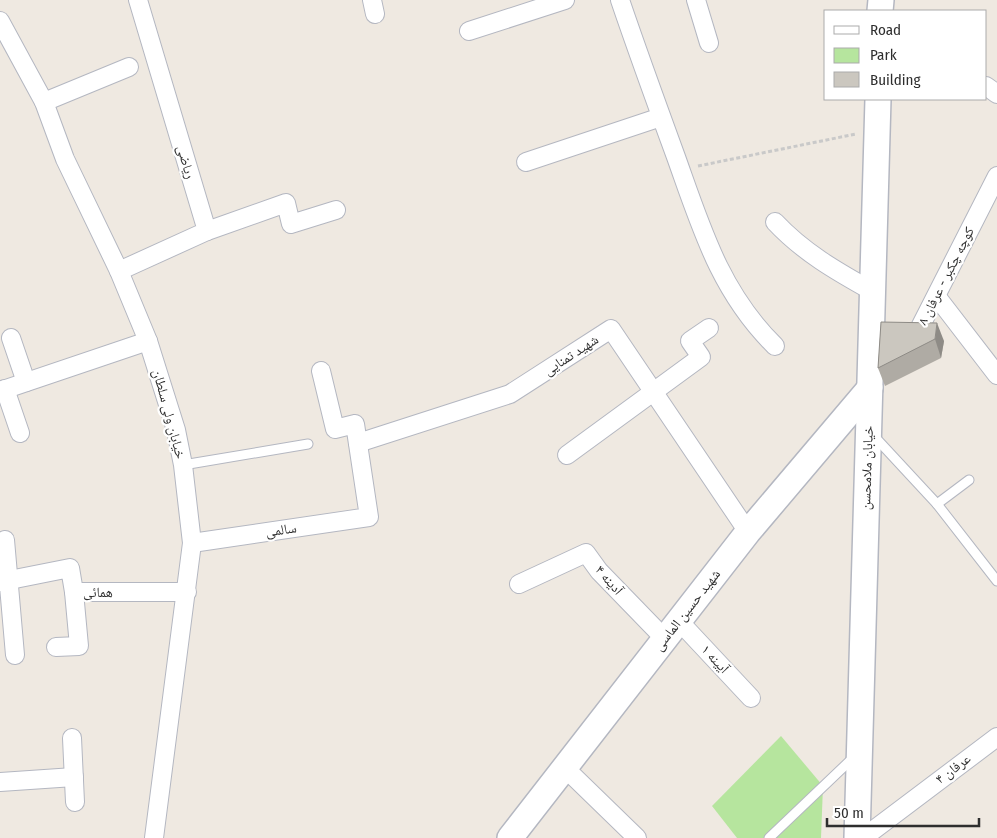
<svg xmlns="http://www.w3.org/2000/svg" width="997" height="838" font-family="'Fira Sans Condensed','Noto Naskh Arabic',sans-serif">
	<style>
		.green { fill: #b6e59e }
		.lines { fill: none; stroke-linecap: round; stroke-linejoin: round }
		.lane-casing { stroke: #b4b7c1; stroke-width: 11 }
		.street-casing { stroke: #b4b7c1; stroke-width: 20 }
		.secondary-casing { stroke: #b4b7c1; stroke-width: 28 }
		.path { stroke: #c9c9c9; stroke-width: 3; stroke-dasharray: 4 2.5; stroke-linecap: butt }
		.lane { stroke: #fff; stroke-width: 9 }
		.street { stroke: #fff; stroke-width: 18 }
		.secondary { stroke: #fff; stroke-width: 25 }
		.wall { fill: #afaba4 }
		.shaded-wall { fill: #8e8b86 }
		.building { fill: #cbc7bf; stroke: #8e8b86 }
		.labels { text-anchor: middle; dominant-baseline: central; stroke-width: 4.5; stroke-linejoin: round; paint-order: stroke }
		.street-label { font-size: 14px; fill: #2e2e2e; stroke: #fff }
	</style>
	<rect width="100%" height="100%" fill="#efe9e1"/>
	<polygon class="green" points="781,736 823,786 821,838 737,838 712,806"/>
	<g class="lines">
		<defs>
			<g id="lane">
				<polyline points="873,435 937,504 997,581"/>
				<polyline points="183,465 308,444"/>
				<polyline points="937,504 969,480"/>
				<polyline points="769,838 854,757"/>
			</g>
			<g id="street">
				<polyline points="372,0 375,14"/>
				<path d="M620 0C638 53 657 105 676 157 701 227 720 292 775 346"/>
				<polyline points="696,0 709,43"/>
				<polyline points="0,21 44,102 65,159 119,271 148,341 176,430 183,465 192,543 154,838"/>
				<polyline points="469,31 565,0"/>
				<polyline points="986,86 997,94"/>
				<polyline points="44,102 129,67"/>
				<polyline points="526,162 661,117"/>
				<path d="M775 222C803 252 836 271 872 291"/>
				<polyline points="207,231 286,203 291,224 336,210"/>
				<polyline points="119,271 207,231 138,0"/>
				<polyline points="937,297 997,375"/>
				<polyline points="907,337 915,337 997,176"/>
				<polyline points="11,338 26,382"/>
				<polyline points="5,389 20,433"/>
				<polyline points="0,391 148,341"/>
				<polyline points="358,443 510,394 611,329 748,532"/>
				<polyline points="567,455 701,357 690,341 709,328"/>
				<polyline points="5,540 15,655"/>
				<polyline points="192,543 369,517 355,424 335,429 321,371"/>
				<polyline points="0,582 70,568 74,592 187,592"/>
				<polyline points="519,584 586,553 599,571 664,638"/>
				<polyline points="678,620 751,698"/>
				<polyline points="56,647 79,646 74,592"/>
				<polyline points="72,738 75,802"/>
				<polyline points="565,768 637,838"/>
				<polyline points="0,782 74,777"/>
				<polyline points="863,838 997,737"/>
			</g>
			<g id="secondary">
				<polyline points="880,11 881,0"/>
				<polyline points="510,838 748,532 870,388"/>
				<polyline points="857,838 878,99"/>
			</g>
		</defs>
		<use href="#lane" class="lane-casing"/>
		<use href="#street" class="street-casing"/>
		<use href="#secondary" class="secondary-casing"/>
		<polyline class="path" points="698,166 856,134"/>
		<use href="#lane" class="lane"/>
		<use href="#street" class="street"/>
		<use href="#secondary" class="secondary"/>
	</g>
	<polygon class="wall" points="881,322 944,341 941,358 885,386 878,368"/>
	<polygon class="shaded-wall" points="937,323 944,341 941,358 935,339"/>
	<polygon class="building" points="881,322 937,323 935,339 878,368"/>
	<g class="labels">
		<g class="street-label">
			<text transform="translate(186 162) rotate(74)">ریاضی</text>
			<text transform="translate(946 276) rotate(-63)">کوچه چکبر - عرفان ۸</text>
			<text transform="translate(571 355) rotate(-33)">شهید تمنایی</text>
			<text transform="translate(169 414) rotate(75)">خیابان ولی سلطان</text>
			<text transform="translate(867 468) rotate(-88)">خیابان ملامحسن</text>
			<text transform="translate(281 530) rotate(-8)">سالمی</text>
			<text transform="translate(609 580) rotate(49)">آدینه ۴</text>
			<text x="98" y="592">همائی</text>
			<text transform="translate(687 610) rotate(-52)">شهید حسین الماسی</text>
			<text transform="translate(715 659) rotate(47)">آیینه ۱</text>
			<text transform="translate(953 769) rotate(-37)">عرفان ۴</text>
		</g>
	</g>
	<rect x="824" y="10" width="162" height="90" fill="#ffffff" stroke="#ababab"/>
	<rect x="834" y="26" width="25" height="8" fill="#ffffff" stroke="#ababab"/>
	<text x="870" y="35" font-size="15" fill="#2e2e2e">Road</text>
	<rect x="834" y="48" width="25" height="15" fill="#b6e59e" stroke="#ababab"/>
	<text x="870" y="60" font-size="15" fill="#2e2e2e">Park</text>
	<rect x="834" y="72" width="25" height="15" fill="#cbc7bf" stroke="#ababab"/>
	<text x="870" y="85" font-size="15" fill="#2e2e2e">Building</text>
	<path d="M827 818v8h152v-8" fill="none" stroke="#2e2e2e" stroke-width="2.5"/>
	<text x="834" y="818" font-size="15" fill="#2e2e2e" stroke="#ffffff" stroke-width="4" paint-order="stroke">50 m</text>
</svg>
